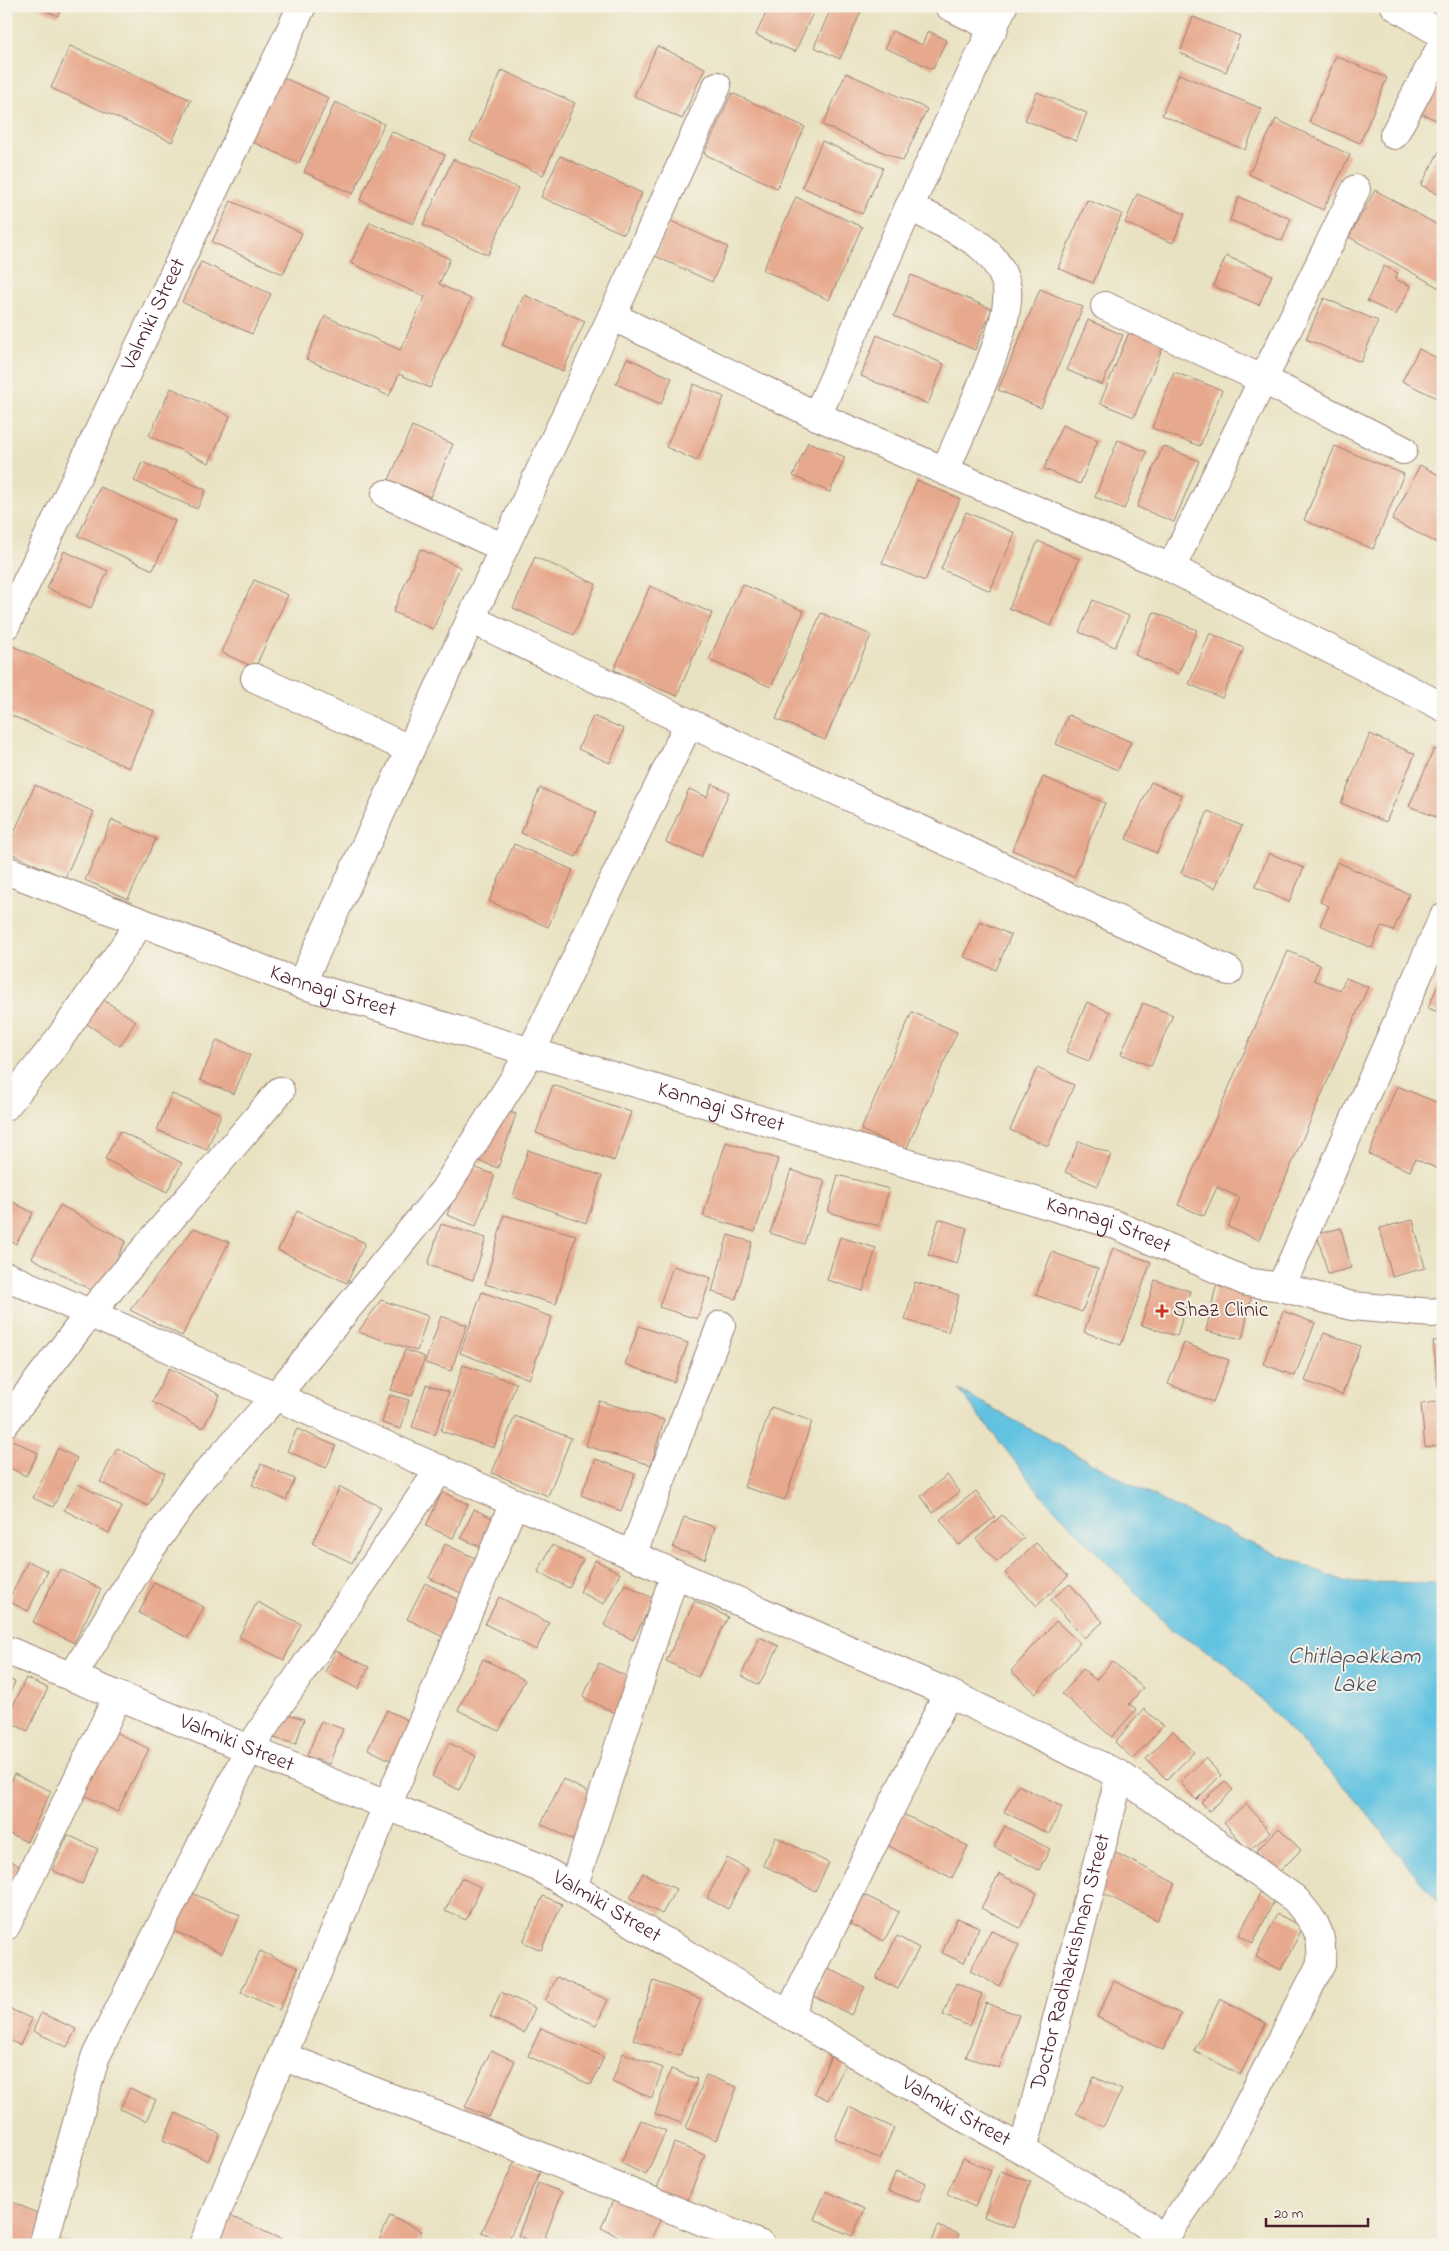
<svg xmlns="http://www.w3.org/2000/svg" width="1449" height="2251" font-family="'Indie Flower',sans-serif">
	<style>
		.water { fill: #62c3e1; stroke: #567186 }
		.building { fill: #e7a98d }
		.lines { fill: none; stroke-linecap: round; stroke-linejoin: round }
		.minor-casing { stroke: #9a8076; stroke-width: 30 }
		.minor { stroke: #fff; stroke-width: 28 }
		.poi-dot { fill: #c8321e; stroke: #f7f3e8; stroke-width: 2 }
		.labels { text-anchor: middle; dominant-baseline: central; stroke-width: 4; stroke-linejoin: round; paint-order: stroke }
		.street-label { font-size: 22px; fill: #4a1f2b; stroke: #f7f3e8 }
		.poi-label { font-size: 22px; fill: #4a1f2b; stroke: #f7f3e8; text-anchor: start }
		.water-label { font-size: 24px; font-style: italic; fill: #515062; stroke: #f7f3e8 }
	</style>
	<rect width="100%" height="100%" fill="#f7f3e8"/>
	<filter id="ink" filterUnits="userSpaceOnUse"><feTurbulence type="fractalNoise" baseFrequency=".02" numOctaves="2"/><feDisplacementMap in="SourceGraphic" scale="10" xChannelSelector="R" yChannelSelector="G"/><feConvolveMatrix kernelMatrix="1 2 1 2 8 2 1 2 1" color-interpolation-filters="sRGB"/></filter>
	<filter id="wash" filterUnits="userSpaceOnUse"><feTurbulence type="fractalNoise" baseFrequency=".0096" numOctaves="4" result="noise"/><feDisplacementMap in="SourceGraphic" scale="20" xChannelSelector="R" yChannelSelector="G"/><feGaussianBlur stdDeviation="1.12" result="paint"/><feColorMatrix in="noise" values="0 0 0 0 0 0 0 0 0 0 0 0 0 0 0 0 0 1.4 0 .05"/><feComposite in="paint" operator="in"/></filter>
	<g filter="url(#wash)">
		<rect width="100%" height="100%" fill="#e9e2c2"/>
		<polygon class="water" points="959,1390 1139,1489 1243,1540 1346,1582 1443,1583 1443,1919 1440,1904 1395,1850 1363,1807 1227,1664 1172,1630 1043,1497"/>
		<g id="blocks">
			<g class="building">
				<polygon points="35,6 62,6 58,16"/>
				<polygon points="769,6 816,6 795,52 756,35"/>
				<polygon points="832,6 863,7 840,59 814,47"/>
				<polygon points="1193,17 1240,36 1226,72 1180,53"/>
				<polygon points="892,31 922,45 928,31 946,40 933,69 885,48"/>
				<polygon points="70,46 191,100 172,142 51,88"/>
				<polygon points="657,46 705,68 682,119 634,96"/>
				<polygon points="1336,56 1387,78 1360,143 1309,122"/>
				<polygon points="1443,64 1443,123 1420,113"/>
				<polygon points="502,70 575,103 543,175 470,141"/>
				<polygon points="846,73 927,109 903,161 823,125"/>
				<polygon points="275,74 329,98 299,163 246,139"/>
				<polygon points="1179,74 1262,109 1245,150 1162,115"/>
				<polygon points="1037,92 1087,113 1076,141 1025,120"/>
				<polygon points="732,93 805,127 777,188 704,154"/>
				<polygon points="335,102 384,124 353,194 304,172"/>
				<polygon points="1276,119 1350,155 1323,210 1249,174"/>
				<polygon points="391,131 445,155 413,224 360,200"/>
				<polygon points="822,141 883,168 862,214 802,187"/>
				<polygon points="1443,144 1443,197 1421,185"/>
				<polygon points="560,156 642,193 624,234 541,197"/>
				<polygon points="453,159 518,188 488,255 423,225"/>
				<polygon points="1375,190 1443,228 1443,290 1349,237"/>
				<polygon points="1137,194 1185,214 1173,243 1125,223"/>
				<polygon points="796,197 862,227 829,300 763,270"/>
				<polygon points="1239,197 1291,219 1282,241 1230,220"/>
				<polygon points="1087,200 1122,214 1093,283 1058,268"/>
				<polygon points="231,201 302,233 283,274 212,242"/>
				<polygon points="671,221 728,247 712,282 655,256"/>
				<polygon points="370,222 450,259 439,284 471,299 430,388 399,374 389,396 306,359 325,316 400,350 425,297 351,263"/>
				<polygon points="1226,256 1272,275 1259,305 1213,286"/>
				<polygon points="201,262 271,294 252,334 182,302"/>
				<polygon points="1384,266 1398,273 1395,279 1411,286 1396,315 1367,301"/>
				<polygon points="911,275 992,309 975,350 894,316"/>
				<polygon points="1040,289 1083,307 1041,408 998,390"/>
				<polygon points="524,295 585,321 563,371 502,345"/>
				<polygon points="1324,298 1378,321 1361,362 1306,339"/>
				<polygon points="1088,320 1123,335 1102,385 1067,370"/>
				<polygon points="1130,330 1164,344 1134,417 1100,403"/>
				<polygon points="877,335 944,364 928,404 861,376"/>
				<polygon points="1419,349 1443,361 1443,401 1402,381"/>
				<polygon points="627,358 672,378 661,404 616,384"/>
				<polygon points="1174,372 1222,390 1200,446 1152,428"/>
				<polygon points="694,384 724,397 697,461 666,447"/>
				<polygon points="171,388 230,416 209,463 149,436"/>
				<polygon points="1062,425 1098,440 1080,484 1044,469"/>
				<polygon points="412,426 453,444 430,497 389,480"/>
				<polygon points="1118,440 1147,452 1124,509 1095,497"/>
				<polygon points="808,442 845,457 830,492 793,476"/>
				<polygon points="1163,446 1199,461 1174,522 1137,507"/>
				<polygon points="1335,446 1404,474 1373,549 1304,520"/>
				<polygon points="142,462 206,490 197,509 134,481"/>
				<polygon points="1420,465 1443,477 1443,536 1439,544 1392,520"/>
				<polygon points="917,480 960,499 925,581 882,563"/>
				<polygon points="100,487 175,521 153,570 78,536"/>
				<polygon points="966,512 1015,533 990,591 941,569"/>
				<polygon points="1038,541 1079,559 1051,626 1009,608"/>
				<polygon points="420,549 460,567 433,629 393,612"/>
				<polygon points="64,551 108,571 91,608 47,588"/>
				<polygon points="535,557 596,584 574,635 513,608"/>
				<polygon points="254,580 288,595 255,668 221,652"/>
				<polygon points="742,584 804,611 771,687 709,660"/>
				<polygon points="650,586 712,613 677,696 614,670"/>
				<polygon points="1093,600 1129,616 1115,647 1079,632"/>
				<polygon points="1154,612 1197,630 1178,674 1135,655"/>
				<polygon points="821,613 871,635 825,740 776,719"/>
				<polygon points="1210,633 1244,648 1222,698 1189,684"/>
				<polygon points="8,644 154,711 129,768 6,713"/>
				<polygon points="1068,715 1131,742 1118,770 1056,744"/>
				<polygon points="593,716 624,729 610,763 578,749"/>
				<polygon points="1370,734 1415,754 1386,822 1341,803"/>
				<polygon points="1434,749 1443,753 1443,820 1409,806"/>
				<polygon points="1043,777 1105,803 1074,877 1012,850"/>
				<polygon points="1151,782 1182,795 1157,853 1126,839"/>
				<polygon points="712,784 729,792 701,857 666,842 689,789 707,797"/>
				<polygon points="35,785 94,812 65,878 6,851"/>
				<polygon points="540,788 596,812 576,857 521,833"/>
				<polygon points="1208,811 1242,826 1215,888 1181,873"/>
				<polygon points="112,820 156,839 128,899 85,880"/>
				<polygon points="514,844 573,870 548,927 489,901"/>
				<polygon points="1269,853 1304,868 1289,902 1255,887"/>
				<polygon points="1337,862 1409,894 1393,931 1381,926 1372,948 1320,925 1329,906 1320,902"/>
				<polygon points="980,921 1011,935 996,970 964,957"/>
				<polygon points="1288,951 1320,965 1314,980 1340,990 1346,978 1368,987 1259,1240 1228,1227 1240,1198 1217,1187 1204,1216 1178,1205"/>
				<polygon points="1443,973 1443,1014 1428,1008"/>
				<polygon points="99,997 136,1021 120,1046 84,1022"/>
				<polygon points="1087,1002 1110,1012 1089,1061 1066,1052"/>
				<polygon points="1143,1003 1173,1015 1151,1066 1121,1054"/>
				<polygon points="912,1012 957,1032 906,1150 861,1130"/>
				<polygon points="217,1040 250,1055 234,1094 200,1080"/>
				<polygon points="1037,1068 1074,1085 1048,1146 1010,1130"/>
				<polygon points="553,1085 631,1112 614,1161 536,1133"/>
				<polygon points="1397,1086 1443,1105 1443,1171 1415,1159 1410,1171 1369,1154"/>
				<polygon points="172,1094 221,1114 207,1150 157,1130"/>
				<polygon points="496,1108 516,1114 498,1168 479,1161"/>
				<polygon points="120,1131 182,1163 167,1192 105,1159"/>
				<polygon points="1079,1141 1111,1154 1098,1186 1065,1172"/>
				<polygon points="726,1142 778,1159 755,1232 703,1216"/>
				<polygon points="528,1150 602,1176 586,1223 513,1197"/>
				<polygon points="466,1164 495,1175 476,1226 447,1215"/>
				<polygon points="791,1170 825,1181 804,1244 770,1233"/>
				<polygon points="838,1175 889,1189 879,1226 828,1212"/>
				<polygon points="6,1198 33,1213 16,1244 6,1238"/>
				<polygon points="60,1205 126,1241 98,1294 32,1258"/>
				<polygon points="297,1211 365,1243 347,1283 278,1250"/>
				<polygon points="504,1215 576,1235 556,1304 485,1284"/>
				<polygon points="939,1219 967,1228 957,1264 928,1255"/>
				<polygon points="1413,1220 1425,1268 1392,1277 1380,1228"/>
				<polygon points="441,1224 486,1238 473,1280 428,1265"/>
				<polygon points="194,1228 229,1242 182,1336 130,1310"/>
				<polygon points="1341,1228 1351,1268 1328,1274 1317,1234"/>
				<polygon points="728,1235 752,1242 736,1299 712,1292"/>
				<polygon points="840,1237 876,1248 863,1291 827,1280"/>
				<polygon points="1113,1248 1151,1262 1121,1345 1084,1332"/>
				<polygon points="1052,1252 1098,1269 1082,1312 1036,1295"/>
				<polygon points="673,1266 711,1278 697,1319 659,1307"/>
				<polygon points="1155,1280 1190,1291 1177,1336 1141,1325"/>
				<polygon points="915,1282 959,1295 948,1332 905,1320"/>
				<polygon points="1216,1286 1252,1294 1242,1339 1206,1331"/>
				<polygon points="482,1292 552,1317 529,1379 460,1353"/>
				<polygon points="381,1300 428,1316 417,1351 358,1332"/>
				<polygon points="1283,1311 1315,1323 1295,1376 1263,1364"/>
				<polygon points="441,1316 467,1325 451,1371 425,1363"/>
				<polygon points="639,1326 688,1343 674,1382 625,1364"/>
				<polygon points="1324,1333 1360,1346 1342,1395 1305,1381"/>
				<polygon points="1443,1340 1443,1386 1438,1386 1433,1341"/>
				<polygon points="1184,1343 1229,1360 1213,1402 1168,1384"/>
				<polygon points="405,1350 425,1357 412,1396 391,1390"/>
				<polygon points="463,1365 516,1383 494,1448 441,1431"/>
				<polygon points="169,1368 220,1395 203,1428 152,1402"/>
				<polygon points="426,1385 449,1392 435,1435 412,1427"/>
				<polygon points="390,1395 409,1400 401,1429 382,1423"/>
				<polygon points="599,1401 664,1420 651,1465 586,1446"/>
				<polygon points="1443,1401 1443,1445 1425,1447 1421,1404"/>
				<polygon points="771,1407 812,1421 785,1500 744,1487"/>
				<polygon points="515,1416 571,1438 548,1496 492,1473"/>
				<polygon points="297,1429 336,1446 326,1468 287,1451"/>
				<polygon points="6,1437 38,1453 26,1476 6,1466"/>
				<polygon points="58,1448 77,1458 53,1507 33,1498"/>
				<polygon points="117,1448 165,1473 148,1506 100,1482"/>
				<polygon points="596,1459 635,1474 621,1511 581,1495"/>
				<polygon points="261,1464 295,1479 286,1500 252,1485"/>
				<polygon points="947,1475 959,1492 933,1513 921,1496"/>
				<polygon points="78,1484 122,1507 109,1533 64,1510"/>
				<polygon points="340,1487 381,1507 352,1563 312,1543"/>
				<polygon points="976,1491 995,1517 959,1545 940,1519"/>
				<polygon points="442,1492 468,1504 453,1538 426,1526"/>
				<polygon points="474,1509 496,1520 483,1548 461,1538"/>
				<polygon points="1002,1515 1024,1538 997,1562 976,1539"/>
				<polygon points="684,1517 715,1527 705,1559 673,1548"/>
				<polygon points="1036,1543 1068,1576 1037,1606 1005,1573"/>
				<polygon points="445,1544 477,1559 461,1593 429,1578"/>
				<polygon points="552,1545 583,1560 569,1588 538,1572"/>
				<polygon points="595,1560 620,1573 604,1604 580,1592"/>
				<polygon points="28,1561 48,1571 28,1611 8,1601"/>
				<polygon points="60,1569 101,1589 74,1643 33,1622"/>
				<polygon points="154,1582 204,1607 188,1638 139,1613"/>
				<polygon points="425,1583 467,1604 449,1640 407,1619"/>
				<polygon points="625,1584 654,1599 633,1640 604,1625"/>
				<polygon points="1070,1584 1103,1622 1084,1638 1051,1600"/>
				<polygon points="499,1597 549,1623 536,1650 485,1624"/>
				<polygon points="695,1601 728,1617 698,1677 666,1661"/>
				<polygon points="257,1602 301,1624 284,1660 239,1637"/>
				<polygon points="1056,1621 1080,1643 1036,1693 1011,1671"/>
				<polygon points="760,1637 779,1646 759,1685 741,1675"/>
				<polygon points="336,1651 369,1667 358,1689 325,1672"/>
				<polygon points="483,1659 525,1680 499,1731 458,1710"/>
				<polygon points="1112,1661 1143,1688 1129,1704 1136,1709 1112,1737 1062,1694 1083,1669 1096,1680"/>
				<polygon points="599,1663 632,1679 615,1713 583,1697"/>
				<polygon points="6,1678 15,1682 6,1701"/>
				<polygon points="26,1678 48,1688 28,1731 6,1721"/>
				<polygon points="1144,1709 1163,1726 1133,1759 1115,1742"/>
				<polygon points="387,1710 411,1722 392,1761 368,1749"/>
				<polygon points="278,1711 304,1719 296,1744 270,1737"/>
				<polygon points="321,1721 343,1729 329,1764 307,1756"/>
				<polygon points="111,1730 149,1749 117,1812 79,1792"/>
				<polygon points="1173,1731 1194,1752 1167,1780 1146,1759"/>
				<polygon points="449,1743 476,1756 459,1790 432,1776"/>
				<polygon points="1205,1758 1221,1775 1196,1800 1180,1782"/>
				<polygon points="14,1774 51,1791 27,1842 6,1832 6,1792"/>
				<polygon points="563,1779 595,1796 573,1840 541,1824"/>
				<polygon points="1225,1781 1233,1790 1209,1811 1201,1802"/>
				<polygon points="1018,1785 1062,1807 1049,1834 1004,1812"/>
				<polygon points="1247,1804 1270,1833 1248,1851 1224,1822"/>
				<polygon points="903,1814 968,1846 952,1878 887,1845"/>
				<polygon points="1005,1826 1050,1849 1039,1870 994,1847"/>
				<polygon points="1279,1828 1301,1850 1278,1873 1256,1851"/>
				<polygon points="68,1835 98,1849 82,1884 52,1870"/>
				<polygon points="776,1837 829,1863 815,1891 763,1865"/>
				<polygon points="1114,1852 1175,1883 1157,1920 1095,1889"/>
				<polygon points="727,1858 748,1869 728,1909 707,1898"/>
				<polygon points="6,1859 24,1868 6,1907"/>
				<polygon points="643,1873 676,1889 662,1914 630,1898"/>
				<polygon points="999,1874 1037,1893 1020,1928 981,1908"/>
				<polygon points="461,1878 481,1887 466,1920 445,1911"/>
				<polygon points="1261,1891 1275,1899 1253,1943 1239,1935"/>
				<polygon points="190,1892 240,1915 222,1953 172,1930"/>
				<polygon points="864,1895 899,1912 884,1941 850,1924"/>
				<polygon points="543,1896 562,1904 541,1950 523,1942"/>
				<polygon points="1277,1914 1303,1927 1281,1970 1256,1957"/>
				<polygon points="957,1918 979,1927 964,1963 942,1953"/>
				<polygon points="991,1930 1019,1945 999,1986 970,1971"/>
				<polygon points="897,1936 919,1948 898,1989 876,1978"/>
				<polygon points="260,1951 298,1968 279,2010 241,1992"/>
				<polygon points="828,1968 865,1987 851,2015 814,1996"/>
				<polygon points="557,1977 608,2000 596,2025 545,2001"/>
				<polygon points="654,1981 701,1999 680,2056 633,2039"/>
				<polygon points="1114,1981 1181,2014 1163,2050 1097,2017"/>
				<polygon points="956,1983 982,1994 969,2026 943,2015"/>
				<polygon points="501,1992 535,2008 524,2033 490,2017"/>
				<polygon points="1220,1999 1266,2023 1240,2075 1194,2051"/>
				<polygon points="986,2003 1019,2015 999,2068 966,2057"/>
				<polygon points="6,2007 32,2019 20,2045 6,2039"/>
				<polygon points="41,2013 76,2029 67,2047 33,2031"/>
				<polygon points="541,2028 604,2057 591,2085 528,2056"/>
				<polygon points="491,2050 515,2061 489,2117 465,2107"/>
				<polygon points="834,2050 849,2057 828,2100 814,2093"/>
				<polygon points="623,2053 663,2068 652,2098 612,2082"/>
				<polygon points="671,2069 697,2079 681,2123 655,2114"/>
				<polygon points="706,2075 737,2087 717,2140 686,2128"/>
				<polygon points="1094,2077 1122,2090 1103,2127 1076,2113"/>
				<polygon points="130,2088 156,2100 146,2121 120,2109"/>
				<polygon points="849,2107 894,2128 880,2159 835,2138"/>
				<polygon points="176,2113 220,2134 208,2161 163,2140"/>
				<polygon points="641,2120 666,2131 646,2175 621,2163"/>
				<polygon points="674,2143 705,2155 686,2205 655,2194"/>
				<polygon points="963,2158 991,2171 975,2207 947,2194"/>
				<polygon points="515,2160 540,2172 507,2243 482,2232"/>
				<polygon points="896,2171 926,2183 919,2202 888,2191"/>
				<polygon points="1001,2171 1031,2182 1013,2228 984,2217"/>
				<polygon points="538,2183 562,2192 542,2245 518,2236"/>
				<polygon points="826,2191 865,2209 852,2236 814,2219"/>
				<polygon points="615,2196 661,2218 648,2245 636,2245 601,2228"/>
				<polygon points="6,2199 48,2218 35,2245 6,2244"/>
				<polygon points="230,2216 294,2245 217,2245"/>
				<polygon points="390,2216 422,2231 416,2245 377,2245"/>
				<polygon points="938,2226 959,2234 955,2245 931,2245"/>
				<polygon points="54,2239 77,2244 76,2245 53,2245"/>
			</g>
		</g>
	</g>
	<g filter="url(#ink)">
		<use href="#blocks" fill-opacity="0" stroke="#9a8076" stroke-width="1"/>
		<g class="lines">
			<defs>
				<g id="minor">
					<polyline points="949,6 994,28"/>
					<polyline points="1395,6 1443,35"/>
					<polyline points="1394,135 1443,43"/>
					<path d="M909 207C930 217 969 234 985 250 995 259 1005 275 1007 289 1012 327 961 432 945 471"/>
					<polyline points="1105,306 1264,380 1403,450"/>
					<polyline points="612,316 817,416 1171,568 1443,707"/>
					<polyline points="817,416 909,207 1003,6"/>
					<polyline points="386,494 504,548"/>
					<polyline points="1171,568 1356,189"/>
					<polyline points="471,619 689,723 1229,971"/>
					<path id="s1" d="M6 625 302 6"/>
					<polyline points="255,678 409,749"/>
					<path id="s2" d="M6 870 301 984 1116 1225 1247 1282 1281 1287 1352 1306 1432 1313 1443 1311"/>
					<polyline points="301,984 612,316 717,86"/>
					<polyline points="6,1106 54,1046 141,922"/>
					<path d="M6 1276 632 1555 948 1693 1120 1775 1295 1899C1316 1924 1323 1931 1321 1964L1227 2146 1163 2240"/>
					<polyline points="1281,1287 1443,918"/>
					<polyline points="6,1422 90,1313 280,1091"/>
					<polyline points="632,1555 721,1325"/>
					<path id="s3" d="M6 1650 538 1867 961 2116 1023 2150 1144 2223 1163 2240 1164 2245"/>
					<polyline points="72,1677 149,1551 194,1487 276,1396 444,1190 531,1052 689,723"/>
					<polyline points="573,1888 675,1573"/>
					<polyline points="6,1926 118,1696"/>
					<polyline points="789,2014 948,1693"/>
					<polyline points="282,2056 498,2139 761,2245"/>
					<path id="s4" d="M1023 2150 1120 1775"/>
					<polyline points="43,2245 95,2058 249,1749 440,1469"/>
					<polyline points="203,2245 514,1503"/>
				</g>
			</defs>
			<use href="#minor" class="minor-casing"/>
			<use href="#minor" class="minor"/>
		</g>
	</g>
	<path class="poi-dot" d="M1159.5 1303.5h5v5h5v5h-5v5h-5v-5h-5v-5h5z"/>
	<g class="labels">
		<g class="street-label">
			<text stroke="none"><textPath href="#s1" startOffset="344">Valmiki Street</textPath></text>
			<text stroke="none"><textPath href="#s2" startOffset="349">Kannagi Street</textPath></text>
			<text stroke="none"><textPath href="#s2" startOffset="754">Kannagi Street</textPath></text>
			<text stroke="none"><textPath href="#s2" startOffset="1159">Kannagi Street</textPath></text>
			<text stroke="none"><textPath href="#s3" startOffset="249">Valmiki Street</textPath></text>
			<text stroke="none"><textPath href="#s3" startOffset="654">Valmiki Street</textPath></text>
			<text stroke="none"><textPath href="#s4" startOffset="194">Doctor Radhakrishnan Street</textPath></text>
			<text stroke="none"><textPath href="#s3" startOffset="1059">Valmiki Street</textPath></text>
		</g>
		<g class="poi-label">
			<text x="1173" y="1311">Shaz Clinic</text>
		</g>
		<g class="water-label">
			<text x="1354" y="1657">Chitlapakkam<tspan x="1354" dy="28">Lake</tspan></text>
		</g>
	</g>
	<rect width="1449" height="2251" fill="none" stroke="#f7f3e8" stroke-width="25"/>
	<path d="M1266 2218v8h102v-8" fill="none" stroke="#4a1f2b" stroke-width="2.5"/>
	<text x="1274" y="2218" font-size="15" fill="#4a1f2b" stroke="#f7f3e8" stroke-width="4" paint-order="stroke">20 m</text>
</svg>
